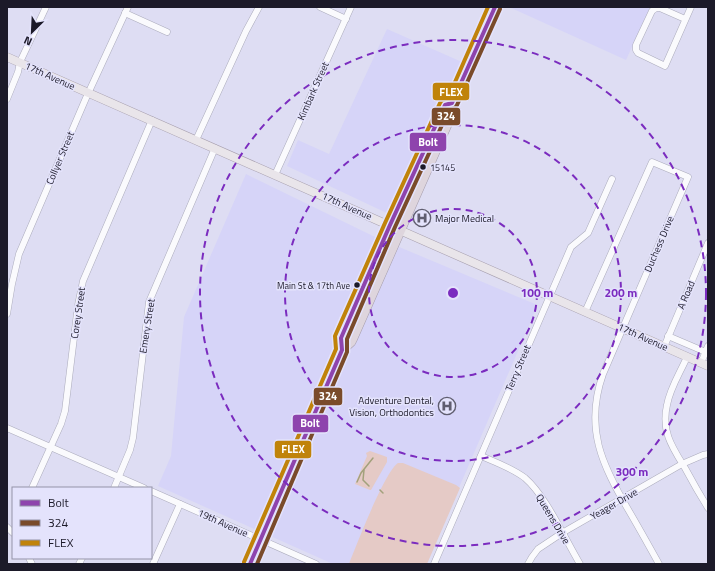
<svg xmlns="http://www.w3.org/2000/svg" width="715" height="571" font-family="'Titillium Web',sans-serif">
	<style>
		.built { fill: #d6d4f8 }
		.grass { fill: #e5cac6 }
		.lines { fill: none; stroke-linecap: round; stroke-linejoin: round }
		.stream { stroke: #a2a17c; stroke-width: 1.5 }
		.minor-casing { stroke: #acacbc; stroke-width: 7 }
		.major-casing { stroke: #a69ead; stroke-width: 9 }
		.highway-casing { stroke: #a69ead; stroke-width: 10 }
		.minor { stroke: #fafafd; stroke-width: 6 }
		.major { stroke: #e9e5ea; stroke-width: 8 }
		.highway { stroke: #ded5dd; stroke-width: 9 }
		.bus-1-casing { stroke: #e4e3fc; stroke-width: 7 }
		.bus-2-casing { stroke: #e4e3fc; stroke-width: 7 }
		.bus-3-casing { stroke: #e4e3fc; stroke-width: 7 }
		.bus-1 { stroke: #8e44ad; stroke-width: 4 }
		.bus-2 { stroke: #7a4b2a; stroke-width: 4 }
		.bus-3 { stroke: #c0830a; stroke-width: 4 }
		.ring { fill: none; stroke: #7b2cbf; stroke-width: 2; stroke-dasharray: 7 5 }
		.bus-dot { fill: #1c1a29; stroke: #e4e3fc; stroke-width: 1.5 }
		.labels { text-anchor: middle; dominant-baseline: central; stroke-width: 3; stroke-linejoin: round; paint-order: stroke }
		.bus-label { font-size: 9px; fill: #1c1a29; stroke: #e4e3fc; text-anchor: start }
		.street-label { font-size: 10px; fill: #1c1a29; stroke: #e4e3fc }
		.poi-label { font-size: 10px; fill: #1c1a29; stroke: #e4e3fc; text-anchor: start }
		.centre { fill: #7b2cbf; stroke: #e4e3fc; stroke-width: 2 }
		.ring-label { font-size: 12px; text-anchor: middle; font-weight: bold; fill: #7b2cbf; stroke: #e4e3fc; stroke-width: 3; stroke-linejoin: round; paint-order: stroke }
		.line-badge { stroke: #e4e3fc; stroke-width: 1.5 }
		.badge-label { font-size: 11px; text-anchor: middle; font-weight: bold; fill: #fff }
	</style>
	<rect width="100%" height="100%" fill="#deddf3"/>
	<g class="built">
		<polygon points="509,7 650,7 626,60"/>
		<polygon points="387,29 462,62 393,216 287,166 298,140 329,154"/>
		<polygon points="246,174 373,236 535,304 537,307 426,564 333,564 158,486 171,456 184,317"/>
	</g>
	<g class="grass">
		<polygon points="370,451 387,457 387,462 371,490 370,490 355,484 367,456 366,453"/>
		<path d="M398 463H403L456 485 460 488 427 564H349C356 546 385 471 398 463Z"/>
	</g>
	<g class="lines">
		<g class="stream">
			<polyline points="364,470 363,480 369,486"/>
			<polyline points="357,482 361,473 373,458"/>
			<polyline points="380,490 383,493"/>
		</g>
		<defs>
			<g id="minor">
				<polyline points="320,7 346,19"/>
				<polyline points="125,13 167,32"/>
				<polyline points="685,19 660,8 656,8 652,11 636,45 636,50 638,53 665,66 691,7"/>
				<polyline points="7,99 18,72 20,62 46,7"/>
				<polyline points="196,140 246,31 259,7"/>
				<polyline points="275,175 351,7"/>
				<path d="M585 312 652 162 688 177 603 374C584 428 602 465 629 511 639 528 649 546 659 564"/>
				<polyline points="7,314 12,284 19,254 86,98 128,7"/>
				<polyline points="668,336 708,353"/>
				<polyline points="664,347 708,243"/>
				<path d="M687 357C680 373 670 388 667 405 661 431 672 447 685 468 692 481 700 495 708 508"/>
				<polyline points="701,363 708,346"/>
				<polyline points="7,428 144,488"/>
				<path d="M481 456C495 462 512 468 525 478 546 496 565 539 580 564"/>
				<polyline points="32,488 61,424 65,411 78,305 83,281 152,120"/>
				<polyline points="114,488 130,450 133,438 149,302 215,148"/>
				<polyline points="151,491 316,564"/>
				<polyline points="7,527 13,533"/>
				<polyline points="29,558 32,564"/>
				<polyline points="79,564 82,558"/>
				<polyline points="153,564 180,504"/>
				<polyline points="434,564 571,247 588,233 612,179"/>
				<polyline points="528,564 532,557 538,549 562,533 682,464 703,455 708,454"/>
			</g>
			<polyline id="major" points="7,57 708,366"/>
			<g id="highway">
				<polyline points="342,350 351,342 353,338 454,109 452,103"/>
				<polyline points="250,564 337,361 342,350 341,338 390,225 445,105 452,103 495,7"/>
			</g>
		</defs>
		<use href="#minor" class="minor-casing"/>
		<use href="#major" class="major-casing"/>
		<use href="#highway" class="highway-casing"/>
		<use href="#minor" class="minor"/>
		<use href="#major" class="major"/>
		<use href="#highway" class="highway"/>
		<defs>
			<polyline id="bus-1" points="250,564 342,350 341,338 390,225 445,105 452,103 495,7"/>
			<polyline id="bus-2" points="257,564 347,352 347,339 395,227 449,110 455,108 457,105 500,9"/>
			<polyline id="bus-3" points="244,562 336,349 335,336 385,223 440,103 442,100 448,98 488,7"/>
		</defs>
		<use href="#bus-1" class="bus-1-casing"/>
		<use href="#bus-2" class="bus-2-casing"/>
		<use href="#bus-3" class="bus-3-casing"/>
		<use href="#bus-1" class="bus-1"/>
		<use href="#bus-2" class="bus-2"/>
		<use href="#bus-3" class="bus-3"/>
	</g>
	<g class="ring">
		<circle cx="453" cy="293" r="84"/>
		<circle cx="453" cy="293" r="168"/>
		<circle cx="453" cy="293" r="253"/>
	</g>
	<defs>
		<symbol id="hospital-ring" viewBox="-11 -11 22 22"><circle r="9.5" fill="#e4e3fc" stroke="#605e70" stroke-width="1.5"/><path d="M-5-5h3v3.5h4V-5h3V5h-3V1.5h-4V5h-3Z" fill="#605e70"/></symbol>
	</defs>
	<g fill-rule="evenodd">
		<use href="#hospital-ring" x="412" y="208" width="20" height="20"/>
		<use href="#hospital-ring" x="437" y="396" width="20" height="20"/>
	</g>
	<g class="bus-dot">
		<circle cx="423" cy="167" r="3.5"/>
		<circle cx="357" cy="285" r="3.5"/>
	</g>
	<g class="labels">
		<g class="bus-label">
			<text x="430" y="167">15145</text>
			<text x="350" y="285" text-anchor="end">Main St &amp; 17th Ave</text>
		</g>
		<g class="street-label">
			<text transform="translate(50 76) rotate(24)">17th Avenue</text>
			<text transform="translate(313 91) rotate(-66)">Kimbark Street</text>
			<text transform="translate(60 158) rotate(-67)">Collyer Street</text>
			<text transform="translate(347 206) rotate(24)">17th Avenue</text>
			<text transform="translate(659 244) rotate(-67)">Duchess Drive</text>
			<text transform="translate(686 295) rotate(-67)">A Road</text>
			<text transform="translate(78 313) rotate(-82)">Corey Street</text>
			<text transform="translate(147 326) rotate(-81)">Emery Street</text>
			<text transform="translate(643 337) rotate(24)">17th Avenue</text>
			<text transform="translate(518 368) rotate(-67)">Terry Street</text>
			<text transform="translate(614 504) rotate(-30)">Yeager Drive</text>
			<text transform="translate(553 519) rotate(59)">Queens Drive</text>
			<text transform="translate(223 523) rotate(24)">19th Avenue</text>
		</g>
		<g class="poi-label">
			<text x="435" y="218">Major Medical</text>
			<text x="434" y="400" text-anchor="end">Adventure Dental,<tspan x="434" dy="12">Vision, Orthodontics</tspan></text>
		</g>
	</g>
	<circle cx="453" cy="293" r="6" class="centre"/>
	<g class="ring-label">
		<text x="537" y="297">100 m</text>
		<text x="621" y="297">200 m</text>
		<text x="632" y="476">300 m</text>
	</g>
	<g class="line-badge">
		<rect x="432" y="82" width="38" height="19" rx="4" fill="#c0830a"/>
		<rect x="431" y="107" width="30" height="19" rx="4" fill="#7a4b2a"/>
		<rect x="409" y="132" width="38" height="20" rx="4" fill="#8e44ad"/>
		<rect x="313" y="387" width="30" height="19" rx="4" fill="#7a4b2a"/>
		<rect x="292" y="414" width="37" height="19" rx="4" fill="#8e44ad"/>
		<rect x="274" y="440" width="38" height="19" rx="4" fill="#c0830a"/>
	</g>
	<g class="badge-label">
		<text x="451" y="96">FLEX</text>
		<text x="446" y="120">324</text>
		<text x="428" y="146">Bolt</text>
		<text x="328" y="400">324</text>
		<text x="310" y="427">Bolt</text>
		<text x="293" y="453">FLEX</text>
	</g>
	<rect width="715" height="571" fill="none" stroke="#1c1a29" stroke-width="16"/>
	<rect x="12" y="487" width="140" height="72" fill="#e4e3fc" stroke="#9493a8"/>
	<rect x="20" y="500" width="20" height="6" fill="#8e44ad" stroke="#9493a8"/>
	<text x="48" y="507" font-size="12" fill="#1c1a29">Bolt</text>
	<rect x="20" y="520" width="20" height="6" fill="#7a4b2a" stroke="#9493a8"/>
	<text x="48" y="527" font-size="12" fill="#1c1a29">324</text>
	<rect x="20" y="540" width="20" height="6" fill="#c0830a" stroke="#9493a8"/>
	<text x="48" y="547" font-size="12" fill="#1c1a29">FLEX</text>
	<g transform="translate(32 32) rotate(204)" stroke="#e4e3fc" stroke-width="3" paint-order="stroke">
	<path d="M0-3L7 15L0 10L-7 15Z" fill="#1c1a29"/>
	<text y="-6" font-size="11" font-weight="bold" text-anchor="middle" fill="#1c1a29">N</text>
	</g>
</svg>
